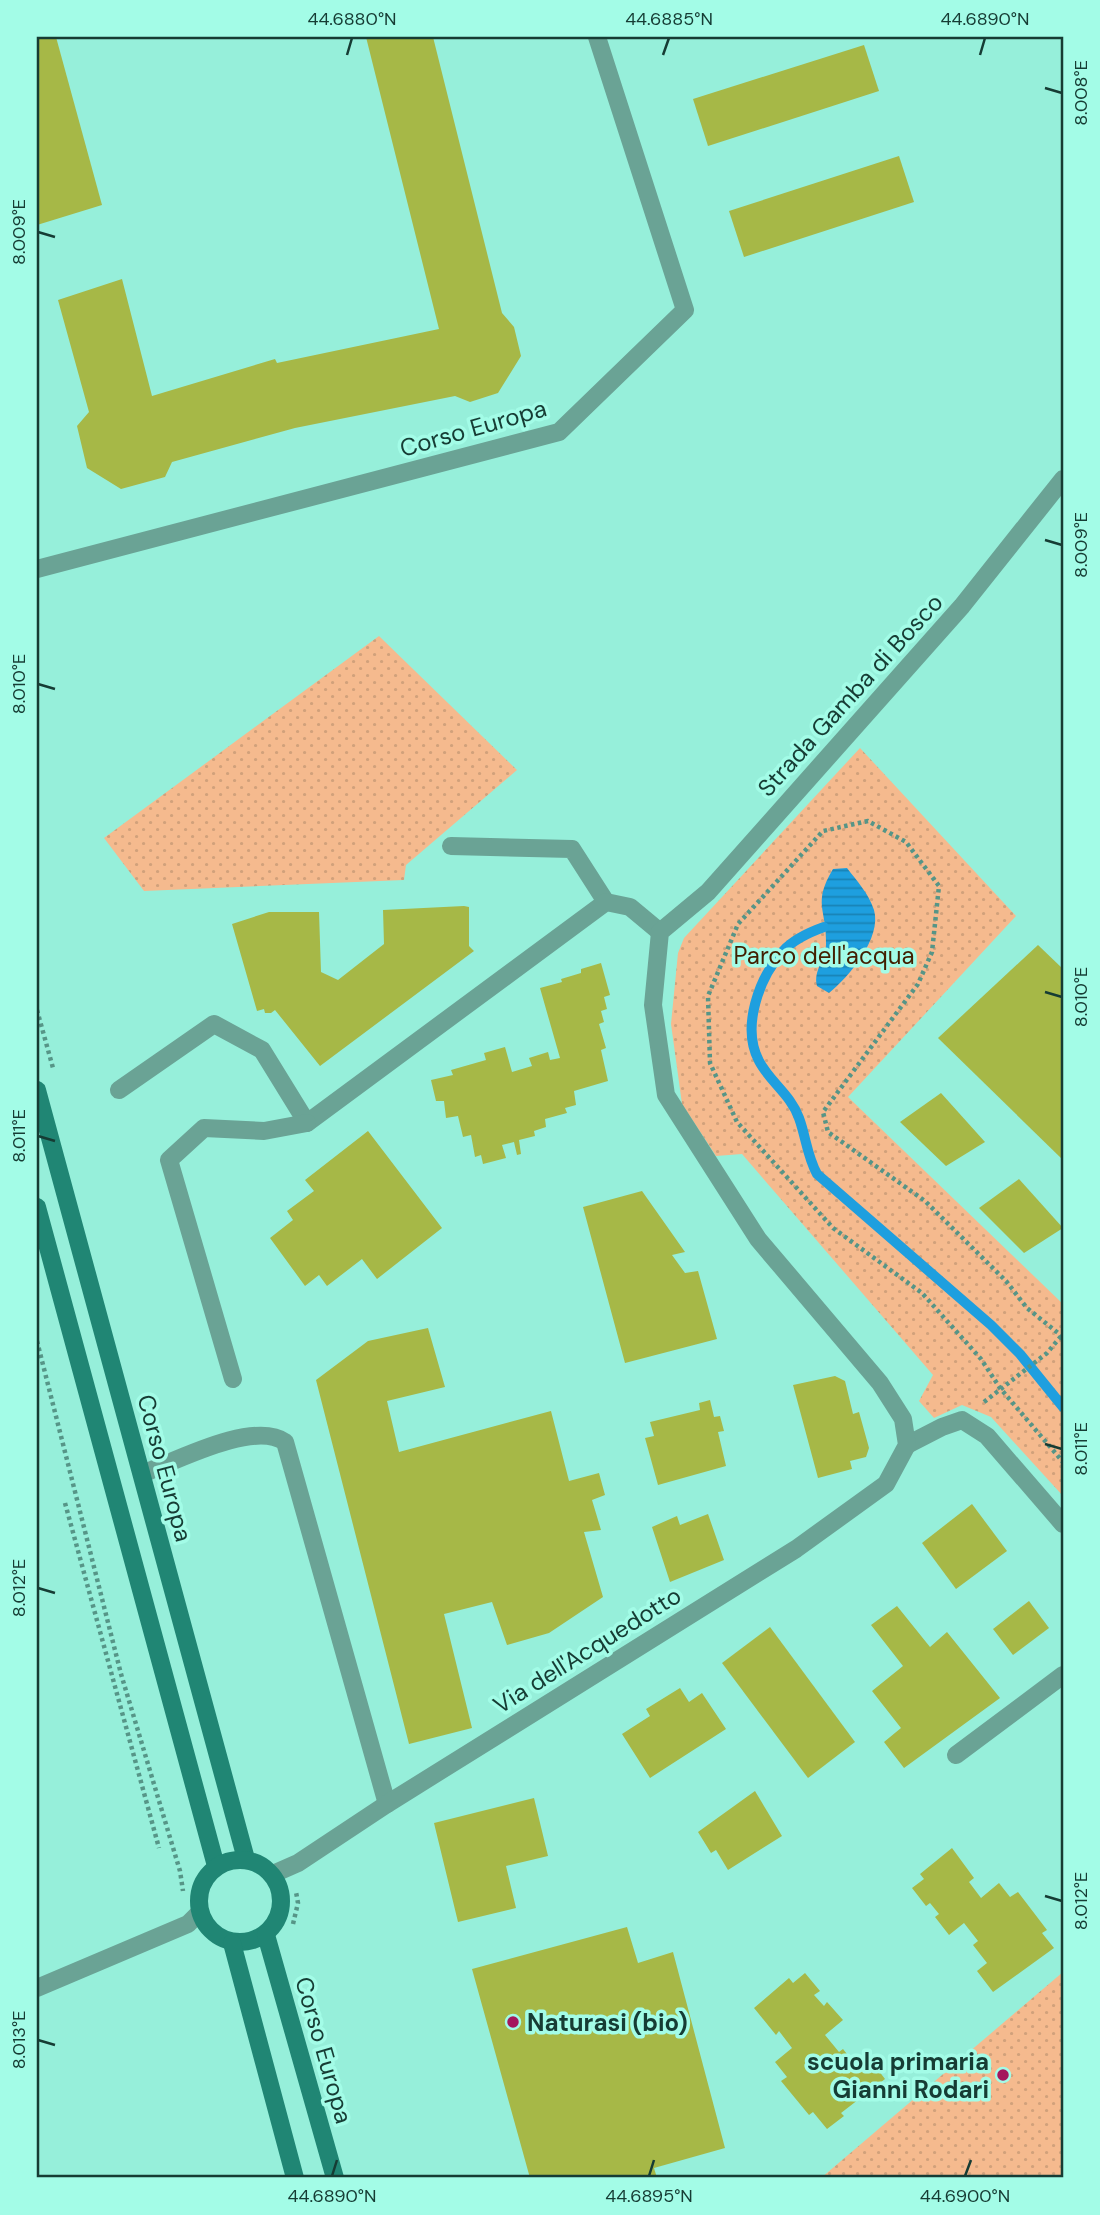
<svg xmlns="http://www.w3.org/2000/svg" width="1100" height="2215" font-family="'DM Sans',sans-serif">
	<style>
		.park { fill: url(#park-dots) }
		.water { fill: url(#water-rules) }
		.lines { fill: none; stroke-linecap: round; stroke-linejoin: round }
		.stream { stroke: #1e9fdf; stroke-width: 10 }
		.building { fill: #a6b847 }
		.path { stroke: #569587; stroke-width: 4.5; stroke-dasharray: 3.5 3.5; stroke-linecap: butt }
		.service { stroke: #6aa395; stroke-width: 18 }
		.minor { stroke: #6aa395; stroke-width: 18 }
		.secondary { stroke: #208674; stroke-width: 18 }
		.ticks { fill: none; stroke: #163c34; stroke-width: 2.5 }
		.poi-dot { fill: #a4175d; stroke: #a3fce7; stroke-width: 2.5 }
		.labels { text-anchor: middle; dominant-baseline: central; stroke-width: 7; stroke-linejoin: round; paint-order: stroke }
		.street-label { font-size: 24px; fill: #163c34; stroke: #a3fce7 }
		.park-label { font-size: 24px; fill: #421f00; stroke: #a3fce7 }
		.poi-label { font-size: 24px; font-weight: bold; fill: #163c34; stroke: #a3fce7; text-anchor: start }
		.neatline { fill: none; stroke: #163c34; stroke-width: 2.5 }
		.ticks-label { font-size: 18px; text-anchor: middle; fill: #163c34 }
	</style>
	<defs>
		<pattern id="park-dots" width="8" height="8" patternUnits="userSpaceOnUse" patternTransform="scale(1.75)"><rect width="8" height="8" fill="#f5ba8e"/><path d="M2 2h.1M6 6h.1" fill="none" stroke="#d1a17b" stroke-width="1.8" stroke-linecap="round"/></pattern>
		<pattern id="water-rules" width="6" height="5" patternUnits="userSpaceOnUse" patternTransform="scale(1.75)"><rect width="6" height="5" fill="#1e9fdf"/><path d="M0 2.5h6" fill="none" stroke="#1983b6"/></pattern>
	</defs>
	<rect width="100%" height="100%" fill="#96efda"/>
	<g class="park">
		<polygon points="379,636 517,770 406,865 404,880 144,891 104,838"/>
		<polygon points="860,748 1016,916 848,1097 1063,1304 1063,1496 991,1417 962,1405 934,1418 919,1401 933,1375 742,1154 716,1156 682,1104 671,1024 678,953 684,938"/>
		<polygon points="1063,1972 1063,2178 821,2178"/>
	</g>
	<path class="water" d="M847 868C857 881 869 894 874 910 882 938 849 977 829 993L817 986C813 969 826 961 826 944 827 909 812 904 833 869Z"/>
	<g class="lines">
		<path class="stream" d="M824 927C810 932 793 940 783 951 759 978 741 1027 759 1061 770 1082 791 1095 799 1118 806 1137 807 1156 817 1174L991 1325 1020 1354 1063 1407"/>
	</g>
	<g class="building">
		<polygon points="37,37 56,37 102,205 37,225"/>
		<polygon points="366,37 433,37 502,313 514,327 521,356 498,393 470,402 455,396 295,428 172,462 165,477 121,489 87,468 77,426 89,412 58,300 122,279 152,396 275,359 277,363 439,329"/>
		<polygon points="864,45 879,91 708,146 693,99"/>
		<polygon points="899,156 914,202 744,257 729,211"/>
		<polygon points="464,906 469,907 469,946 474,951 320,1066 275,1010 271,1013 265,1013 264,1009 257,1011 232,924 269,912 319,912 321,972 338,980 384,944 383,910"/>
		<polygon points="1038,945 1063,969 1063,1160 938,1038"/>
		<polygon points="601,963 610,995 604,997 607,1009 601,1011 604,1022 599,1024 606,1048 601,1050 608,1081 574,1091 576,1105 565,1108 567,1113 545,1119 546,1127 534,1131 535,1136 519,1140 521,1154 517,1155 514,1142 502,1145 506,1158 483,1164 481,1155 475,1157 471,1135 463,1137 458,1116 446,1118 444,1101 436,1101 431,1080 453,1075 451,1070 486,1060 484,1053 505,1047 512,1072 532,1066 529,1058 548,1052 550,1060 560,1058 540,988 562,982 561,979 581,973 581,969"/>
		<polygon points="941,1093 985,1142 946,1166 900,1122"/>
		<polygon points="368,1131 442,1228 377,1279 362,1259 327,1286 319,1275 305,1286 270,1238 293,1220 287,1211 314,1191 305,1180"/>
		<polygon points="1019,1179 1063,1228 1024,1253 979,1208"/>
		<polygon points="642,1191 685,1252 672,1255 685,1273 698,1271 717,1339 625,1363 583,1207"/>
		<polygon points="428,1328 445,1387 387,1401 399,1452 551,1411 569,1481 599,1473 605,1495 592,1500 601,1530 584,1532 603,1597 549,1633 507,1645 492,1602 444,1614 472,1728 409,1744 316,1380 368,1341"/>
		<polygon points="835,1376 845,1381 853,1414 859,1412 869,1448 866,1457 850,1461 852,1469 818,1478 793,1385"/>
		<polygon points="710,1400 714,1417 720,1416 724,1431 718,1432 726,1466 658,1485 645,1438 654,1436 650,1422 700,1410 699,1403"/>
		<polygon points="972,1504 1007,1551 956,1589 922,1543"/>
		<polygon points="708,1514 724,1560 670,1582 652,1527 677,1516 680,1525"/>
		<polygon points="1029,1601 1049,1628 1013,1655 993,1629"/>
		<polygon points="897,1606 930,1647 947,1632 1000,1698 904,1768 884,1742 901,1728 872,1691 903,1666 871,1625"/>
		<polygon points="770,1627 855,1742 808,1778 722,1663"/>
		<polygon points="680,1688 689,1702 702,1693 726,1729 650,1778 622,1734 650,1716 646,1709"/>
		<polygon points="755,1791 782,1836 728,1870 716,1850 711,1853 698,1832"/>
		<polygon points="534,1798 548,1856 506,1866 516,1908 458,1922 434,1823"/>
		<polygon points="952,1848 974,1878 969,1882 981,1898 999,1883 1010,1897 1018,1892 1047,1930 1042,1933 1054,1948 993,1992 977,1971 987,1963 973,1945 978,1941 964,1923 949,1935 935,1917 939,1914 930,1903 926,1906 912,1888 924,1879 920,1874"/>
		<polygon points="627,1927 638,1963 673,1952 725,2148 654,2168 657,2178 530,2178 472,1969"/>
		<polygon points="805,1973 820,1991 814,1995 824,2006 827,2002 843,2020 825,2035 839,2052 843,2049 857,2067 869,2058 885,2079 841,2113 844,2116 827,2129 813,2112 809,2115 781,2081 787,2077 775,2062 792,2048 779,2031 776,2035 754,2008 789,1978 793,1983"/>
	</g>
	<g class="lines">
		<g class="path">
			<polyline points="37,1010 53,1068"/>
			<polyline points="1063,1337 1027,1308 1006,1281 925,1201 828,1132 823,1112 918,984 932,952 939,886 906,842 868,821 823,831 738,924 708,996 710,1063 737,1122 833,1228 922,1293 981,1359 1000,1388 1063,1462"/>
			<polyline points="37,1341 121,1674 180,1871 183,1891"/>
			<polyline points="984,1402 1047,1353 1062,1335"/>
			<polyline points="65,1503 159,1848"/>
			<polyline points="293,1924 298,1903 296,1892"/>
		</g>
		<g class="service">
			<polyline points="37,569 559,432 685,310 597,37"/>
			<polyline points="451,846 572,849 606,902"/>
			<polyline points="119,1090 214,1024 262,1050 307,1123 606,902 630,907 660,932"/>
			<polyline points="233,1379 169,1160 204,1128 264,1131 307,1123"/>
			<path d="M142 1474C176 1461 254 1420 285 1442L387 1804"/>
		</g>
		<g class="minor">
			<polyline points="907,1445 942,1427 962,1420 987,1436 1063,1524"/>
			<polyline points="956,1755 1063,1675"/>
			<polyline points="273,1874 298,1863 387,1804 796,1549 886,1484 907,1445 903,1419 880,1383 758,1239 666,1095 653,1005 660,932 708,892 962,606 1063,479"/>
			<polyline points="37,1988 188,1924 200,1912"/>
		</g>
		<g class="secondary">
			<polyline points="37,1090 246,1859"/>
			<polyline points="37,1207 216,1866"/>
			<circle cx="240" cy="1901" r="41"/>
			<polyline points="266,1935 335,2178"/>
			<polyline points="232,1943 295,2178"/>
		</g>
	</g>
	<path class="ticks" d="M347 55 352 38M663 55 669 38M980 55 985 38M1045 88 1062 93M38 232 55 237M1045 540 1062 545M38 684 55 689M1045 992 1062 997M38 1136 55 1141M1045 1444 1062 1449M38 1588 55 1593M1045 1896 1062 1901M38 2040 55 2045M332 2176 337 2160M649 2176 654 2160M965 2176 971 2160"/>
	<g class="poi-dot">
		<circle cx="513" cy="2022" r="7"/>
		<circle cx="1003" cy="2075" r="7"/>
	</g>
	<g class="labels">
		<g class="street-label">
			<text transform="translate(473 428) rotate(-16)">Corso Europa</text>
			<text transform="translate(850 695) rotate(-48)">Strada Gamba di Bosco</text>
			<text transform="translate(165 1468) rotate(75)">Corso Europa</text>
			<text transform="translate(587 1650) rotate(-32)">Via dell'Acquedotto</text>
			<text transform="translate(324 2050) rotate(74)">Corso Europa</text>
		</g>
		<g class="park-label">
			<text x="824" y="955">Parco dell'acqua</text>
		</g>
		<g class="poi-label">
			<text x="527" y="2022">Naturasi (bio)</text>
			<text x="989" y="2061" text-anchor="end">scuola primaria<tspan x="989" dy="28">Gianni Rodari</tspan></text>
		</g>
	</g>
	<rect width="1100" height="2215" fill="none" stroke="#a3fce7" stroke-width="77"/>
	<rect x="38" y="38" width="1024" height="2138" class="neatline"/>
	<g class="ticks-label">
		<text x="352" y="25">44.6880°N</text>
		<text x="669" y="25">44.6885°N</text>
		<text x="985" y="25">44.6890°N</text>
		<text transform="translate(1081 93) rotate(-90)" y="6">8.008°E</text>
		<text transform="translate(19 232) rotate(-90)" y="6">8.009°E</text>
		<text transform="translate(1081 545) rotate(-90)" y="6">8.009°E</text>
		<text transform="translate(19 684) rotate(-90)" y="6">8.010°E</text>
		<text transform="translate(1081 997) rotate(-90)" y="6">8.010°E</text>
		<text transform="translate(19 1136) rotate(-90)" y="6">8.011°E</text>
		<text transform="translate(1081 1449) rotate(-90)" y="6">8.011°E</text>
		<text transform="translate(19 1588) rotate(-90)" y="6">8.012°E</text>
		<text transform="translate(1081 1901) rotate(-90)" y="6">8.012°E</text>
		<text transform="translate(19 2040) rotate(-90)" y="6">8.013°E</text>
		<text x="332" y="2202">44.6890°N</text>
		<text x="649" y="2202">44.6895°N</text>
		<text x="965" y="2202">44.6900°N</text>
	</g>
</svg>
